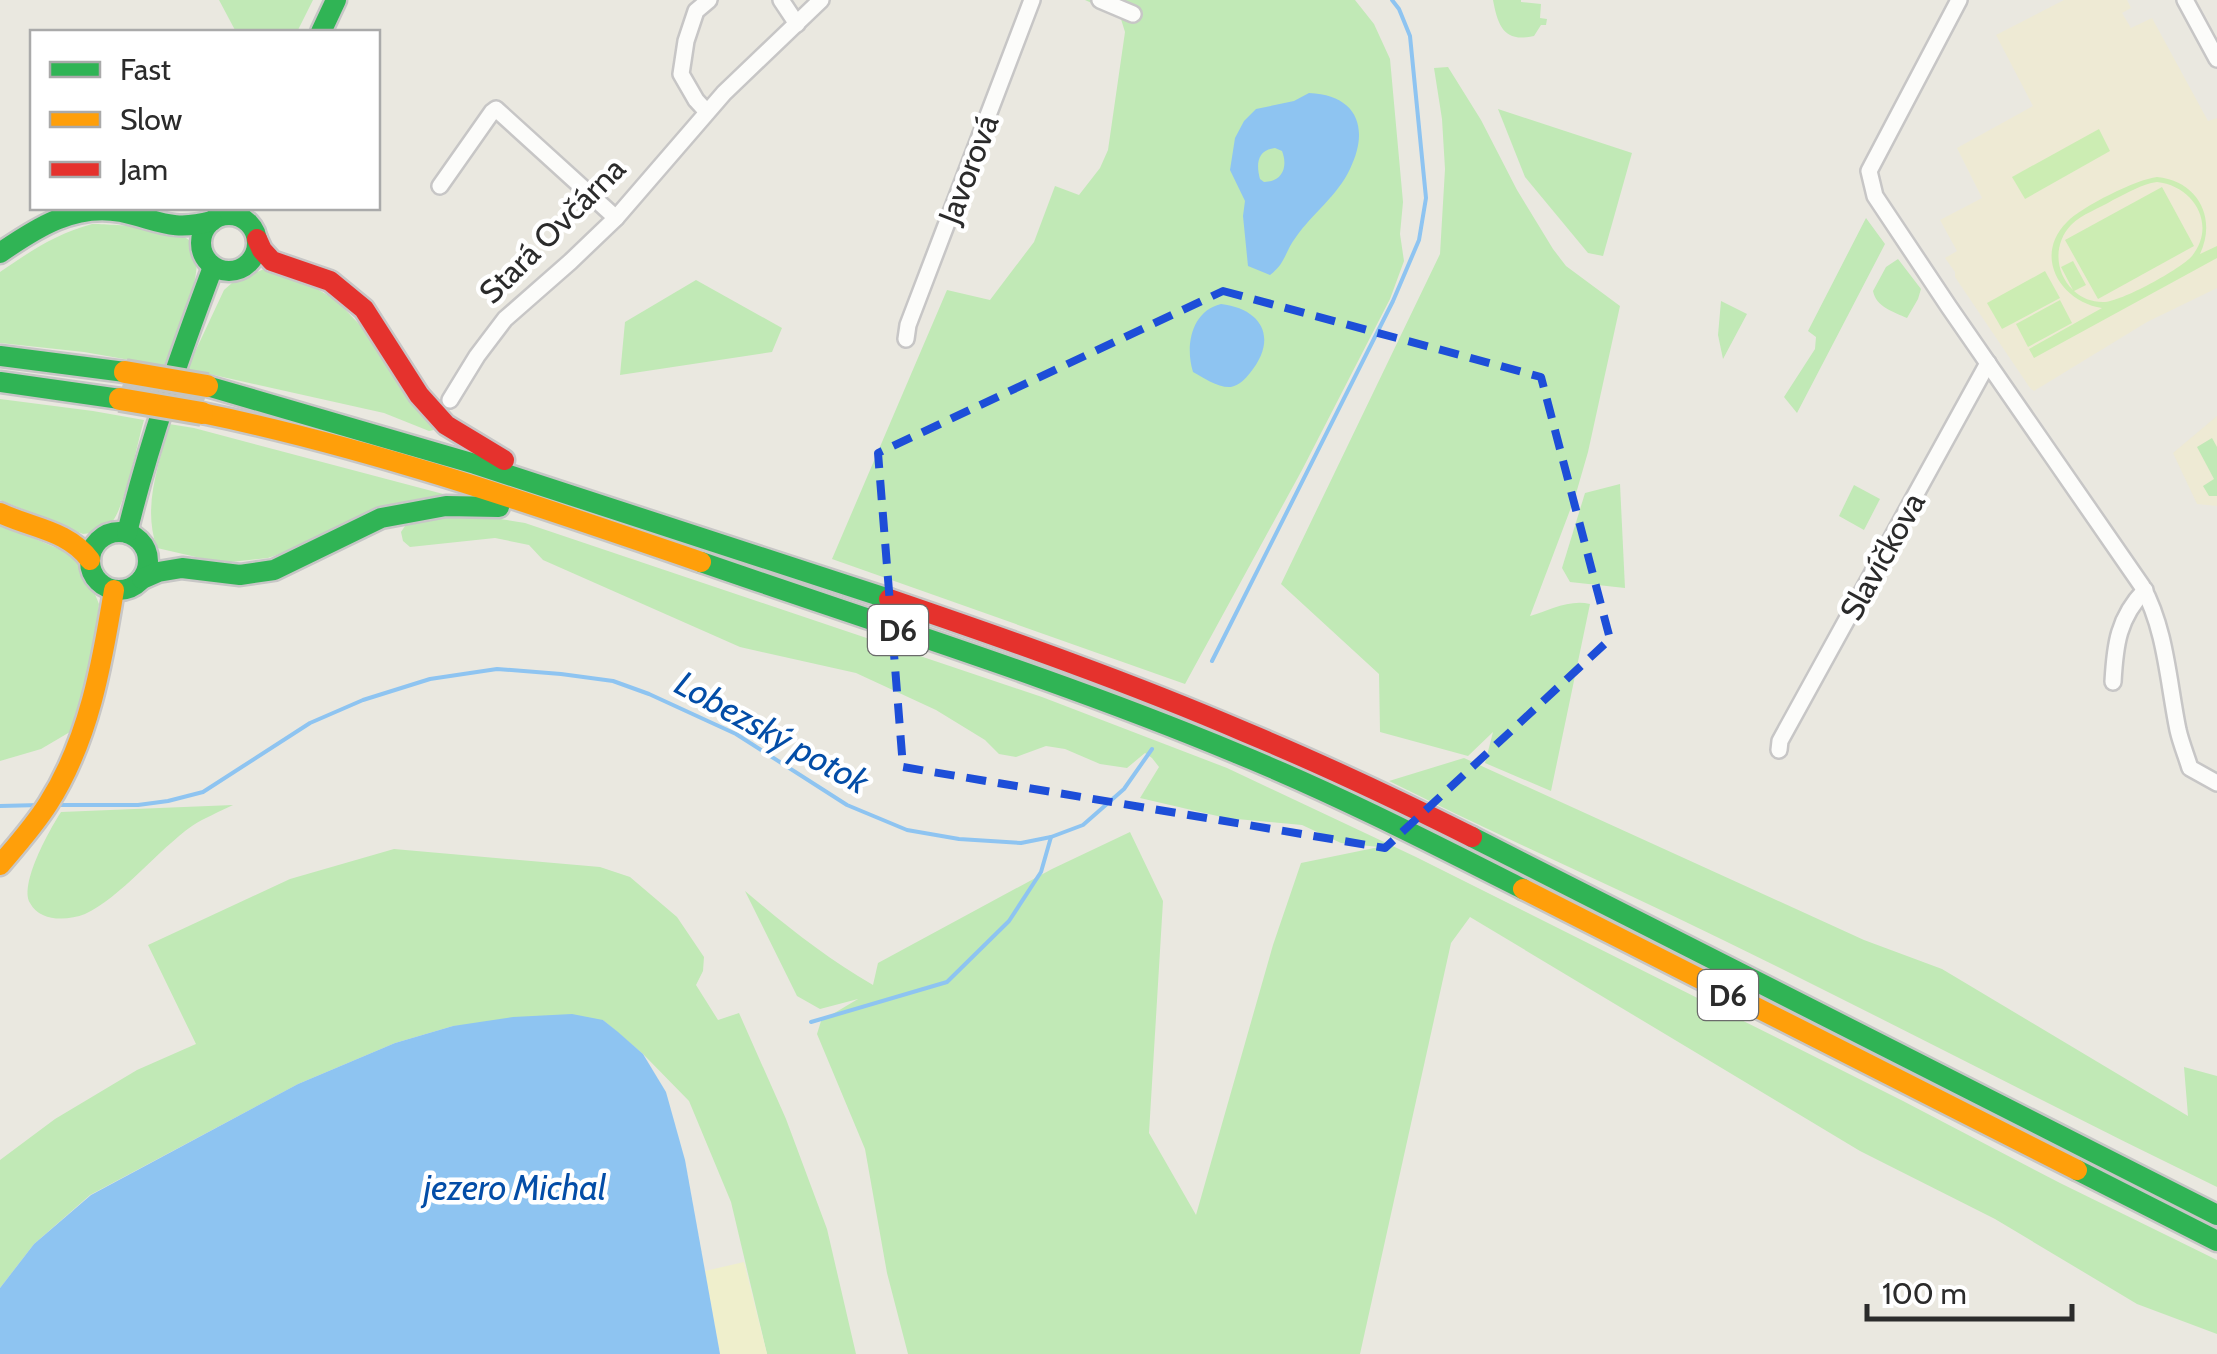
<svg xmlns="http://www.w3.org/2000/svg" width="2217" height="1354" font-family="Cabin,sans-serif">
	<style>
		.education { fill: #eeead4 }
		.green { fill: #c1e9b6 }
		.sand { fill: #efefcc }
		.pitch { fill: #ccedb3; fill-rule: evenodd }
		.water { fill: #8ec4f1; fill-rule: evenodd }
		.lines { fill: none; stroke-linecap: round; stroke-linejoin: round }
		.stream { stroke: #8ec4f1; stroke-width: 4 }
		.street-casing { stroke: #c7c6c6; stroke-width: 20 }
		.fast-casing { stroke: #c7c6c6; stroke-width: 25 }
		.slow-casing { stroke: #c7c6c6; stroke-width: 25 }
		.jam-casing { stroke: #c7c6c6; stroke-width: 25 }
		.street { stroke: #fcfcfa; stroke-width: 15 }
		.fast { stroke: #30b455; stroke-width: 20 }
		.slow { stroke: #ff9f0a; stroke-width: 20 }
		.jam { stroke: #e5322d; stroke-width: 20 }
		.slow-bridge-casing { stroke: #c5c5c1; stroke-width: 28; stroke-linecap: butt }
		.slow-bridge { stroke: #ff9f0a; stroke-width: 22 }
		.marked { fill: none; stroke: #1d4ed8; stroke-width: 8; stroke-dasharray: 20 12; stroke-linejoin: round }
		.labels { text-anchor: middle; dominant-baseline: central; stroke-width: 9; stroke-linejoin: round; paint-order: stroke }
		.shield { fill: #fff; stroke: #6b6b6b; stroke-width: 2.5 }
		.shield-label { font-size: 30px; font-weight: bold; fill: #2b2b2b }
		.street-label { font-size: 32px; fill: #2b2b2b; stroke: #fff }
		.water-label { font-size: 35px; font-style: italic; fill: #034da7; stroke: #fff }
	</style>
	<rect width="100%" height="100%" fill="#eae8e0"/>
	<g class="education">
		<polygon points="2064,0 2127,0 2131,8 2122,13 2131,28 2152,18 2208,121 2217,118 2217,288 2147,322 2034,391 2030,388 1955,277 1955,272 1945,258 1957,251 1940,220 1982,198 1957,148 2033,106 1996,35"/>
		<polygon points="2217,416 2217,506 2197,504 2173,453"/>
	</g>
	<g class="green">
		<polygon points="219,0 313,0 297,32 236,32"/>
		<polygon points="1085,0 1355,0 1374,24 1390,59 1403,202 1400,234 1404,261 1390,299 1302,470 1185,684 832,559 947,290 990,300 1034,242 1055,186 1079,195 1100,168 1108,150 1125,32 1120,16"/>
		<path d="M1493 0H1521V2L1541 4 1540 18 1547 19 1546 25H1541L1534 36C1504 43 1498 26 1493 0Z"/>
		<path d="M1448 67 1481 120 1517 190 1553 249 1566 266 1620 306 1588 452 1575 497 1530 616C1548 611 1569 599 1590 604L1551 791 1485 763 1493 732 1468 756 1380 732 1379 674 1281 584 1440 254 1445 169 1442 119 1434 68Z"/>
		<polygon points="1498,109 1632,153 1603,256 1588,253 1525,177"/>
		<polygon points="1866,218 1885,244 1797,413 1784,397 1815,349 1816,337 1808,331"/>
		<path d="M92 224C111 224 179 228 190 241 212 264 174 339 164 366L84 352 0 343V272C31 251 55 234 92 224Z"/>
		<path d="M1898 259 1921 289 1918 299 1907 318C1894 312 1876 307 1873 291L1886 267Z"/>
		<polygon points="264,269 310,285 336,300 360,325 434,430 429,431 384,413 187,369 224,290 233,282"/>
		<polygon points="696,280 782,328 772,352 620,375 625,322"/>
		<polygon points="1721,301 1747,314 1723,359 1718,335"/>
		<path d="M0 399 93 411 144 420C137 444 126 504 112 522 106 530 94 533 83 534L0 500Z"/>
		<path d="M169 424 194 428 447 495 268 558 222 563 157 548C142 506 159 466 169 424Z"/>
		<polygon points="2212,438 2217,447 2217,496 2209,496 2203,486 2214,479 2197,447"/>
		<polygon points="1620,484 1625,588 1570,582 1562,568 1585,493"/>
		<polygon points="1854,485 1880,499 1864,530 1839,516"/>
		<path d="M415 517 494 518 525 523 1042 697 1227 768 1416 857 1903 1101 2060 1183 2217 1260V1334L2137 1304 1995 1219 1860 1151 1470 917 1451 943 1360 1354H908L887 1273 865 1149 817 1034 821 1021 858 999 820 1009 797 996 745 891C786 926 826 958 873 985L878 963 1052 869 1130 832 1163 901 1149 1133 1196 1215 1273 945 1301 863 1379 847 1341 843 1302 825 1226 818 1140 798 1159 767 1152 758 1145 753 1127 768 1100 764 1065 749 1046 746 1016 757 999 754 985 740 936 710 856 673 740 647 543 560 529 545 495 538 410 547 403 541 401 532 407 523Z"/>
		<polygon points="0,524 80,558 99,604 91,677 75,729 41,749 0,761"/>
		<path d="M1464 758 1864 940 1942 969 2188 1116 2184 1067 2217 1076V1187C2052 1107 1889 1021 1723 940 1612 886 1499 836 1389 781Z"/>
		<path d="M233 805C219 812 204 818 192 826 159 849 119 899 85 914 67 921 40 922 30 903 19 884 50 829 61 812Z"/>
		<polygon points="394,849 600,867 630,877 677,917 704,957 703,971 696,985 718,1020 739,1013 786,1119 827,1229 856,1354 767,1354 731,1202 689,1101 643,1054 603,1020 453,1026 395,1043 298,1084 90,1195 34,1244 0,1288 0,1160 55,1119 137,1070 196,1044 148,945 290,879"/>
	</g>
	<polygon class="sand" points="744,1262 767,1354 720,1354 705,1271"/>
	<g class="pitch">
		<polygon points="2099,129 2110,151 2025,199 2012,177"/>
		<path d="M2157 177C2198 181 2217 218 2200 254L2217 246V258L2034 358 2029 349 2102 308C2062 302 2032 257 2067 222 2081 207 2137 179 2157 177ZM2157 182C2194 186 2217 225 2192 256 2181 269 2119 303 2103 302 2091 302 2082 298 2074 291L2086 285 2073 261 2061 267 2073 290C2055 273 2053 244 2071 225 2082 214 2100 208 2113 200 2128 193 2141 184 2157 182Z"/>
		<polygon points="2162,187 2194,246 2098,299 2065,240"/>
		<polygon points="2045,271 2060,298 2002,329 1987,303"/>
		<polygon points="2060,300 2072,323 2028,347 2016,324"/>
	</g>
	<g class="water">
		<path d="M1309 93C1357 95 1370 128 1350 169 1338 195 1312 214 1296 237 1285 251 1286 263 1270 275L1248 266 1243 216 1245 201 1230 170 1235 138 1244 121 1256 109 1294 101ZM1275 148 1282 151C1288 166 1283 182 1264 182L1260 179C1256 164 1257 150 1275 148Z"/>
		<path d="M1221 304C1263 309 1278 339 1250 373 1245 379 1240 385 1231 387 1218 388 1204 378 1193 372 1185 347 1191 311 1221 304Z"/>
		<polygon points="572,1014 603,1020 618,1032 643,1054 666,1092 685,1160 720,1354 0,1354 0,1288 34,1244 91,1195 298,1084 395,1043 453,1026 513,1017"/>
	</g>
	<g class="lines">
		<g class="stream">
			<polyline points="1212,661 1393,301 1419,240 1426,198 1410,36 1399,9 1392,0"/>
			<polyline points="55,805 138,805 168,801 203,792 310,723 363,700 430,679 497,669 561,674 613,681 649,694 736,734 847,805 907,830 959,839 1021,843 1051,837 1083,825 1124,789 1152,749"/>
			<polyline points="0,806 40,805"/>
			<polyline points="811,1022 947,982 1009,921 1041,872 1051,837"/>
		</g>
		<defs>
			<g id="street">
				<polyline points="781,0 797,24"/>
				<polyline points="1100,0 1133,14"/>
				<path d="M1959 0 1869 171 1875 196 1949 307 2142 586C2166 630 2168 681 2178 730 2181 743 2186 755 2190 768L2217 783"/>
				<polyline points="2185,0 2217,59"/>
				<polyline points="707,112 696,100 681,74 686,41 696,11 709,0"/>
				<polyline points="440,186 492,112 496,109 616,218"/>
				<polyline points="906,339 908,325 1032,0"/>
				<polyline points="450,400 477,356 505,319 570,262 616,218 724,93 821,0"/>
				<path d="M2113 682C2115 645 2118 618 2145 590"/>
				<polyline points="1779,750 1780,741 1988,363"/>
			</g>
			<g id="fast">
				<polyline points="321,32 336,0"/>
				<circle cx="229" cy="243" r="28"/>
				<path d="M0 253C36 228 75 203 121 212 159 220 171 232 212 221"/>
				<polyline points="0,356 125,372"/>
				<polyline points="0,382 120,399"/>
				<polyline points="207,386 475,464 889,599"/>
				<circle cx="119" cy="561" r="29"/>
				<path d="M127 533C149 442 180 355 213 267"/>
				<path d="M701 562C880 624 1061 680 1236 753 1334 793 1428 841 1523 889"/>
				<polyline points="142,579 158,572 182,568 240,575 274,570 381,518 446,506 499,507"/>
				<polyline points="1472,837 2217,1215"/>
				<polyline points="2077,1170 2217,1241"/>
			</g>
			<g id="slow">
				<path d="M202 413C372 448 538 506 701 562"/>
				<path d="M0 513C31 528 68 530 90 560"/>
				<path d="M0 865C17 845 34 826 48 804 89 740 102 664 114 590"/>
				<polyline points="1523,889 2077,1170"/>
			</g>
			<g id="jam">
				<polyline points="257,239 262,250 272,261 330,281 364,309 419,395 446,425 504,460"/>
				<path d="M889 599C1009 640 1129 682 1245 732 1322 764 1398 800 1472 837"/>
			</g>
		</defs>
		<use href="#street" class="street-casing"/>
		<use href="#fast" class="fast-casing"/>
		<use href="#slow" class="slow-casing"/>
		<use href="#jam" class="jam-casing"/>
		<use href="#street" class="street"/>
		<use href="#fast" class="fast"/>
		<use href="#slow" class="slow"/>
		<use href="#jam" class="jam"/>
		<defs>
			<g id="slow-bridge">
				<polyline points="125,372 207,386"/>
				<polyline points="120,399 202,413"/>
			</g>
		</defs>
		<use href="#slow-bridge" class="slow-bridge-casing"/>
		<use href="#slow-bridge" class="slow-bridge"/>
	</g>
	<path class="marked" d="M1223 291 1541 377 1610 639 1385 848 903 767 878 453Z"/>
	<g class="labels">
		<g class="shield">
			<rect x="868" y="605" width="60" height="50" rx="8"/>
			<rect x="1698" y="970" width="60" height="50" rx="8"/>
		</g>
		<g class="shield-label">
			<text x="898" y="630">D6</text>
			<text x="1728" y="995">D6</text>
		</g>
		<g class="street-label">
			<text transform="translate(968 169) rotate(-69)">Javorová</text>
			<text transform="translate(552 230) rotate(-45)">Stará Ovčárna</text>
			<text transform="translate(1882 556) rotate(-61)">Slavíčkova</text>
		</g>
		<g class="water-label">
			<text transform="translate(772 732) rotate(29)">Lobezský potok</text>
			<text x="515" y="1187">jezero Michal</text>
		</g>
	</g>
	<rect x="30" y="30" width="350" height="180" fill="#ffffff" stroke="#aaaaaa" stroke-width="2.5"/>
	<rect x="50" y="62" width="50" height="15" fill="#30b455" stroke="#aaaaaa" stroke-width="2.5"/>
	<text x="120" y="80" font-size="30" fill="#2b2b2b">Fast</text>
	<rect x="50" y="112" width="50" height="15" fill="#ff9f0a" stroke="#aaaaaa" stroke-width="2.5"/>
	<text x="120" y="130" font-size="30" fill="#2b2b2b">Slow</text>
	<rect x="50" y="162" width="50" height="15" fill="#e5322d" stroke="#aaaaaa" stroke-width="2.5"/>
	<text x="120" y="180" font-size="30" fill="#2b2b2b">Jam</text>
	<path d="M1867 1304v15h205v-15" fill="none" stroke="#2b2b2b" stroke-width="5"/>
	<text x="1882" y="1304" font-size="30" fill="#2b2b2b" stroke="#ffffff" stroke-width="8" paint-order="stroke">100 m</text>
</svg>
